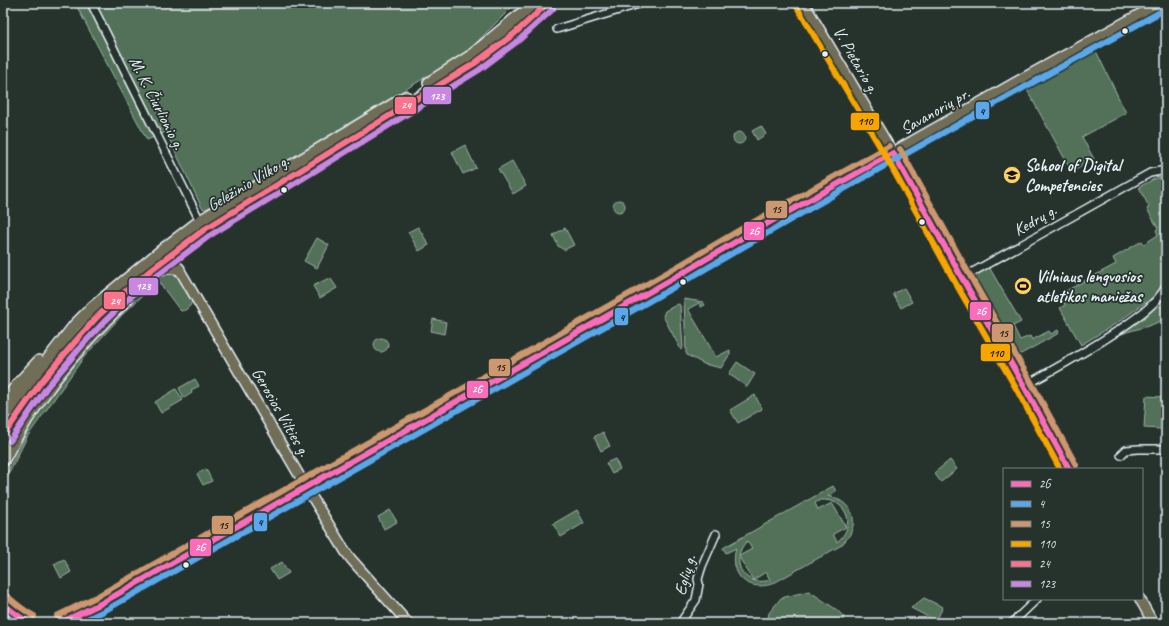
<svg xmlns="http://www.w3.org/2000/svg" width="1169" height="626" font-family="Caveat,sans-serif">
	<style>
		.green { fill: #527159; stroke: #9db1a8; fill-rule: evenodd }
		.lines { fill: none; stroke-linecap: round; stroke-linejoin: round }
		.minor-casing { stroke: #e8f1f8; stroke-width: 10 }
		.major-casing { stroke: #e8f1f8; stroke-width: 12 }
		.highway-casing { stroke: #e8f1f8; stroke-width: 14 }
		.minor { stroke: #26332d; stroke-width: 7 }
		.major { stroke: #716e59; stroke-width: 9 }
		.highway { stroke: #716e59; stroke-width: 11 }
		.bus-1-casing { stroke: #26332d; stroke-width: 9 }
		.bus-2-casing { stroke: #26332d; stroke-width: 9 }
		.bus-3-casing { stroke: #26332d; stroke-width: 9 }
		.bus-4-casing { stroke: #26332d; stroke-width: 9 }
		.bus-5-casing { stroke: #26332d; stroke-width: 9 }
		.bus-6-casing { stroke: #26332d; stroke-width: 9 }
		.bus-1 { stroke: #fb6dba; stroke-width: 6 }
		.bus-2 { stroke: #5aa8eb; stroke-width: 6 }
		.bus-3 { stroke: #cd976f; stroke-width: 6 }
		.bus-4 { stroke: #f7a600; stroke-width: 6 }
		.bus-5 { stroke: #fc738d; stroke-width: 6 }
		.bus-6 { stroke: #c787e3; stroke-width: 6 }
		.bus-dot { fill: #e8f1f8; stroke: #26332d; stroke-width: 1.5 }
		.labels { text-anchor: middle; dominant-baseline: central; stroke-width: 3.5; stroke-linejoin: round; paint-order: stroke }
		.street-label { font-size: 17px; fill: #e8f1f8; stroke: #26332d }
		.poi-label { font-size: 17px; font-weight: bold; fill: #e8f1f8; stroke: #26332d; text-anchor: start }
		.line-badge { stroke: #26332d; stroke-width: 1.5 }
		.badge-label { font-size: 11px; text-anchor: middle; font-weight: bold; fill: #fff }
		.pale-badge-label { font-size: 11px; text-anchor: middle; font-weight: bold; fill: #111 }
	</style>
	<rect width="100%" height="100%" fill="#26332d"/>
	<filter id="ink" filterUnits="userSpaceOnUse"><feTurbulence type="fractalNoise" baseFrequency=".025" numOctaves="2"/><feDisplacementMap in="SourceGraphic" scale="8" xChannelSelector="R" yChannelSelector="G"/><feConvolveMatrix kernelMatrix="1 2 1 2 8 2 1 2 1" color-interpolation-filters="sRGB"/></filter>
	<g filter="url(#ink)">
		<g class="green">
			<polygon points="75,3 516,3 466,53 208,208 204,209 202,208 166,132 147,140"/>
			<polygon points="570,3 609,3 598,6"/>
			<polygon points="1096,51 1126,113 1082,137 1094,159 1072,172 1026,88"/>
			<polygon points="761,126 766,134 757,140 752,131"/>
			<circle cx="739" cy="138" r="6"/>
			<polygon points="465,145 476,168 463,174 452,152"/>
			<polygon points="512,161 526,186 513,194 498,169"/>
			<polygon points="1166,176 1166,278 1156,295 1117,323 1081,345 1060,308 1065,305 1062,297 1064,292 1116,264 1113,258 1142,241 1144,244 1158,235 1156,230 1158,228 1147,209 1149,207 1139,187 1154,179"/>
			<circle cx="619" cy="206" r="6"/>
			<polygon points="418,227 429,245 419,251 408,232"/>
			<polygon points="565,228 574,245 564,250 558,246 553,235"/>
			<polygon points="317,238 329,245 317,268 304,261"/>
			<polygon points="989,267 1021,322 1013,326 1020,340 1030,336 1032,340 1049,331 1051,334 1058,330 1059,333 1021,354 1015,353 1008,341 993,321 972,282 973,277"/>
			<path d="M175 272 192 300C191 306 188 310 181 311L179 309 158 281 123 314 84 357 27 437 3 486V480L35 417 62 377 119 311 144 286 159 273Z"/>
			<polygon points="327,279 331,279 337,288 320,298 313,286"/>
			<polygon points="904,288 912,302 901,308 893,294"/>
			<polygon points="684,299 703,302 705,305 701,307 699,303 688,309 716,357 730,350 730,354 721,368 704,364 687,355 686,353"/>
			<polygon points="678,304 680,305 683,347 681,350 663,316 665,311"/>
			<path d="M1160 306 1166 308V317C1154 327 1136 328 1122 334L1121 332 1137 321 1153 308Z"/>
			<polygon points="433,319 446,322 444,334 431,331"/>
			<circle cx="381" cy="345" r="7"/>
			<polygon points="737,362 755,374 747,387 729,374"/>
			<polygon points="195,379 199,386 191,390 192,393 184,398 179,388"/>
			<polygon points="176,389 183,400 161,413 155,402"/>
			<polygon points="755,395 762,409 738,423 730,410"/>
			<polygon points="1146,396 1163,397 1161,429 1144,428"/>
			<polygon points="603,432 610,446 601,451 594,437"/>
			<polygon points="615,459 620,469 612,474 606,463"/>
			<polygon points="950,460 957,469 941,482 934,473"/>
			<polygon points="206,469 212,481 203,485 197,474"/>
			<path d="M833 486 836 491 828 496C856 502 862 528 840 546L772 584C746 592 729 574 736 548L726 553 723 548ZM820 500C846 498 858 525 837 542L833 534 846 527 832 503 818 510 815 503ZM747 541 752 549 739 556C740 550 743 545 747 541ZM739 557 753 580 766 572 770 580C754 585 737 576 739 557Z"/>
			<polygon points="390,510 397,522 384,529 378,517"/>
			<polygon points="577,510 584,523 561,537 553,524"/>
			<polygon points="64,559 71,572 61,578 54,564"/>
			<polygon points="282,562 289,573 277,580 270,569"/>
			<polygon points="809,591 837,610 844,617 842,623 767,623 769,613 781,598"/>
			<polygon points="924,598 943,607 936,621 911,608"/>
		</g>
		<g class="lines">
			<defs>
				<g id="minor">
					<polyline points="91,3 200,221"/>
					<polyline points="1162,3 1166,10"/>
					<polyline points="557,29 642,3"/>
					<polyline points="962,278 1150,173 1166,170"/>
					<path d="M1024 386C1057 368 1089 350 1119 330 1136 318 1156 305 1166 287"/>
					<polyline points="1121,455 1126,450 1138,449 1166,449"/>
					<polyline points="680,623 696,600 699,584 698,579 702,566 716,534"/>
					<polyline points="1012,623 1037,599"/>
				</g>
				<g id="major">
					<polyline points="804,3 893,153 941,239 962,278 1024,386 1069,469"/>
					<polyline points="168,250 306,487 345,551 351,559 408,623"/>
					<polyline points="1140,599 1153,623"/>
					<polyline points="60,623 79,613"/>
					<polyline points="73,623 100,604 164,567 661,284 747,235 1016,82 1160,3"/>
				</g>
				<g id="highway">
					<polyline points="429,83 471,56 534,3"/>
					<path d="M154 274C162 268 169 266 179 269"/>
					<polyline points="3,403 19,383 39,361"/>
					<polyline points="11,411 35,376 75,325 93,307 166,247 200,221 406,97"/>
					<polyline points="3,436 41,382 80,336 98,316 122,294 152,269 205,229 283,182 475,63 514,34 548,3"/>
					<path d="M3 461C34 400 78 346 128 298"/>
					<polyline points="3,604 13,611 23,623"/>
				</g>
			</defs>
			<use href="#minor" class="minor-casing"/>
			<use href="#major" class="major-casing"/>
			<use href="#highway" class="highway-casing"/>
			<use href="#minor" class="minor"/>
			<use href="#major" class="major"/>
			<use href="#highway" class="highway"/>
			<defs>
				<g id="bus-1">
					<polyline points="893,153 962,278 1024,386 1069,469"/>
					<path d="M3 604C12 611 20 618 30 623"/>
					<polyline points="60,623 100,604 679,275 747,235 893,153"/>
				</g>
				<path id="bus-2" d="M79 623 104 611 683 282C842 189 1002 99 1164 10"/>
				<g id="bus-3">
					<polyline points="900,149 969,274 1031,382 1076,465"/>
					<path d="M8 597C16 604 24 611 34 616"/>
					<polyline points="57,616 96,597 675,268 743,228 889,146"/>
				</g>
				<polyline id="bus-4" points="797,7 886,157 955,282 1017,390 1060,469"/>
				<polyline id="bus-5" points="3,436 41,382 80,336 98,316 122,294 152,269 205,229 475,63 514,34 548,3"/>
				<polyline id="bus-6" points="10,441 47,387 86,341 104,322 127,300 157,275 209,236 479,70 519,40 553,9"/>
			</defs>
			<use href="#bus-1" class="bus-1-casing"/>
			<use href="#bus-2" class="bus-2-casing"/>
			<use href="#bus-3" class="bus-3-casing"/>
			<use href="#bus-4" class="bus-4-casing"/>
			<use href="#bus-5" class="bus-5-casing"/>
			<use href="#bus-6" class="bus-6-casing"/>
			<use href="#bus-1" class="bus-1"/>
			<use href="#bus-2" class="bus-2"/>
			<use href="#bus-3" class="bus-3"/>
			<use href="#bus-4" class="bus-4"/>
			<use href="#bus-5" class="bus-5"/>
			<use href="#bus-6" class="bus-6"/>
		</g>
	</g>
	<defs>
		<symbol id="university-disc" viewBox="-11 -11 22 22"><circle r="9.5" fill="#ffd166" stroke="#26332d"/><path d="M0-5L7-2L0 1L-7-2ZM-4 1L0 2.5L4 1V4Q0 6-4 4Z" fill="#111"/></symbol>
		<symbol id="stadium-disc" viewBox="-11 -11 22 22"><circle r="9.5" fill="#ffd166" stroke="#26332d"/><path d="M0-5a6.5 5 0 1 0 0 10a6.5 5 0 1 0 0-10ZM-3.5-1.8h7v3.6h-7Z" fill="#111"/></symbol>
	</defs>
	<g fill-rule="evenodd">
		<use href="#university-disc" x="1002" y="165" width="20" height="20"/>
		<use href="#stadium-disc" x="1013" y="276" width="20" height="20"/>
	</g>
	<g class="bus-dot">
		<circle cx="1125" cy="31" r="3.5"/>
		<circle cx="825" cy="54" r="3.5"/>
		<circle cx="284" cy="190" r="3.5"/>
		<circle cx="922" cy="222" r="3.5"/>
		<circle cx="683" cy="282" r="3.5"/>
		<circle cx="186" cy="565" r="3.5"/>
	</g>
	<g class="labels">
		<g class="street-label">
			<text transform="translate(856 60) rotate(60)">V. Pietario g.</text>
			<text transform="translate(157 103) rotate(63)">M. K. Čiurlionio g.</text>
			<text transform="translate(935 111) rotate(-30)">Savanorių pr.</text>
			<text transform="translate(248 183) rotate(-31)">Geležinio Vilko g.</text>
			<text transform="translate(1035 220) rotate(-29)">Kedrų g.</text>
			<text transform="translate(281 412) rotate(60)">Gerosios Vilties g.</text>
			<text transform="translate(685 575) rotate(-74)">Eglių g.</text>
		</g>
		<g class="poi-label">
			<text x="1025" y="165">School of Digital<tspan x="1025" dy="20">Competencies</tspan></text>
			<text x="1036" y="276">Vilniaus lengvosios<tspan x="1036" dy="20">atletikos maniežas</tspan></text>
		</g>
	</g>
	<g class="line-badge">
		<rect x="422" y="86" width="30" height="19" rx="4" fill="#c787e3"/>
		<rect x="394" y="96" width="23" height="19" rx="4" fill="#fc738d"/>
		<rect x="975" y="101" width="15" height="19" rx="4" fill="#5aa8eb"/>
		<rect x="850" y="112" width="30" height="19" rx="4" fill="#f7a600"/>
		<rect x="765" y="200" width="23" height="19" rx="4" fill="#cd976f"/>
		<rect x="743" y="221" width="22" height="20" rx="4" fill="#fb6dba"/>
		<rect x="128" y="277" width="31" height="19" rx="4" fill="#c787e3"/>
		<rect x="103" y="291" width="23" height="19" rx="4" fill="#fc738d"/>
		<rect x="969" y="301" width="23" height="20" rx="4" fill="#fb6dba"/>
		<rect x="614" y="307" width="15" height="19" rx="4" fill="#5aa8eb"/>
		<rect x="991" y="323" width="23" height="20" rx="4" fill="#cd976f"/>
		<rect x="980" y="343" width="31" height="19" rx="4" fill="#f7a600"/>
		<rect x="488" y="358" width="23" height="19" rx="4" fill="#cd976f"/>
		<rect x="466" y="380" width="23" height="19" rx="4" fill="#fb6dba"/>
		<rect x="253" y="512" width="15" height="20" rx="4" fill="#5aa8eb"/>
		<rect x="211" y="515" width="23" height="20" rx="4" fill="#cd976f"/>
		<rect x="189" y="538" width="23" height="19" rx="4" fill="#fb6dba"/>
	</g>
	<g class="badge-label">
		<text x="437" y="100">123</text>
		<text x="406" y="109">24</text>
		<text x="754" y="235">2G</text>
		<text x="143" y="290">123</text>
		<text x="115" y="305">24</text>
		<text x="981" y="315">2G</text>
		<text x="477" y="393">2G</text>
		<text x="200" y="551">2G</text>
	</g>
	<g class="pale-badge-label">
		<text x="982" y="115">4</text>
		<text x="865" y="125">110</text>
		<text x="776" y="213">15</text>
		<text x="622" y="321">4</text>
		<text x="1003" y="337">15</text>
		<text x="996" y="357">110</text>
		<text x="500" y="371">15</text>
		<text x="260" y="526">4</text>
		<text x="223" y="529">15</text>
	</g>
	<rect width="1169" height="626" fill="none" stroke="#26332d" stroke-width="16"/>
	<rect x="8" y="8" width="1153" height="610" fill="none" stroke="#e8f1f8" stroke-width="1.5" filter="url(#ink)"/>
	<rect x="1003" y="468" width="140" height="132" fill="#26332d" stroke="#747f7e"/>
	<rect x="1011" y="481" width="20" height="6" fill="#fb6dba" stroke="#747f7e"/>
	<text x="1039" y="488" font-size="12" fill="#e8f1f8">2G</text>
	<rect x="1011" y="501" width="20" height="6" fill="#5aa8eb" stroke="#747f7e"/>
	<text x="1039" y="508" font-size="12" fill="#e8f1f8">4</text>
	<rect x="1011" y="521" width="20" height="6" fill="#cd976f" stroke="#747f7e"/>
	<text x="1039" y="528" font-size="12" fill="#e8f1f8">15</text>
	<rect x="1011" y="541" width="20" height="6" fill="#f7a600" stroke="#747f7e"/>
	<text x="1039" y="548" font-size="12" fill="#e8f1f8">110</text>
	<rect x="1011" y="561" width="20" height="6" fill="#fc738d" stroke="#747f7e"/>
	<text x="1039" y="568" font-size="12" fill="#e8f1f8">24</text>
	<rect x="1011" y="581" width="20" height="6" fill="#c787e3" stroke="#747f7e"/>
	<text x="1039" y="588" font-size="12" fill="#e8f1f8">123</text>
</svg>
